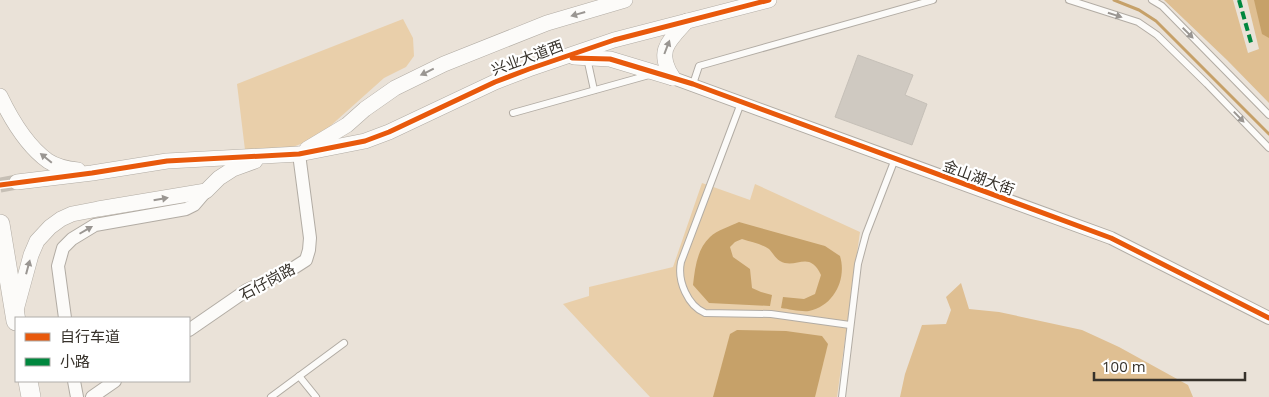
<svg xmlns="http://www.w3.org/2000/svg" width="1269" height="397" font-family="'Open Sans','Noto Sans SC',sans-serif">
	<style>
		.green { fill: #e9cfaa }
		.forest { fill: #dfbf92 }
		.water { fill: #c6a169 }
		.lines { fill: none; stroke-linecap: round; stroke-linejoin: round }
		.stream { stroke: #c6a169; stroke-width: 3 }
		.building { fill: #cfc9c1; stroke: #c6c0b8 }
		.tertiary-tunnel { stroke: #c6bfb5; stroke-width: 15; stroke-dasharray: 15 8; stroke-linecap: butt }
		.service-casing { stroke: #b2aca4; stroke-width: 8 }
		.minor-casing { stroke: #b2aca4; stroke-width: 14 }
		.tertiary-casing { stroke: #b2aca4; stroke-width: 16 }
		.primary-casing { stroke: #b2aca4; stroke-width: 20 }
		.service { stroke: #fcfbf9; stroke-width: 6 }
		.minor { stroke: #fcfbf9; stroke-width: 12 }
		.tertiary { stroke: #fcfbf9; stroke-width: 15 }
		.primary { stroke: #fcfbf9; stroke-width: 19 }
		.quiet { stroke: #00873e; stroke-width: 4; stroke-dasharray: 8 4; stroke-linecap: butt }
		.cycleway-casing { stroke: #fff; stroke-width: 8 }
		.cycleway { stroke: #e8590c; stroke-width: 5 }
		.oneway { fill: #9a9692 }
		.labels { text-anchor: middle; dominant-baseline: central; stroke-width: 4.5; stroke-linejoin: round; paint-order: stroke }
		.street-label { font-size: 15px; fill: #37322b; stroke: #fff }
	</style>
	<rect width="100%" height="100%" fill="#eae2d8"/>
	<g class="green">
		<polygon points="403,19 413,38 414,56 406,67 384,78 318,137 293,147 245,150 237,84"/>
		<polygon points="702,183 750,200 755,184 860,232 837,397 650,397 563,304 589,296 589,287 673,267"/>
	</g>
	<g class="forest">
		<polygon points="1164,0 1233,0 1248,53 1259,49 1247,0 1269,0 1269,103 1227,60"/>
		<polygon points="961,283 969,309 999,312 1082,330 1119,347 1188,385 1193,397 900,397 905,374 922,325 946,324 951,310 946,297"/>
	</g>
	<g class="water">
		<polygon points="1254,0 1269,0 1269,38 1262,34"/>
		<path d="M739 222 825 246 840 256C847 279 834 306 809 311 801 312 789 309 781 308L783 297 804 299 815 294 821 275C809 249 796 270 780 261 775 258 773 253 769 249 762 244 751 242 742 239L735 242 730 247 733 257 750 269 752 288 761 292 772 295 770 306 709 303 693 285C695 268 697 249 710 237 717 230 731 226 739 222Z"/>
		<polygon points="737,330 786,331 822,336 828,344 815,397 713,397 730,334"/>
	</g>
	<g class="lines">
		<polyline class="stream" points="1114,0 1139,10 1156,21 1269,134"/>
	</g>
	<polygon class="building" points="858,55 913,75 905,95 927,104 912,145 835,117"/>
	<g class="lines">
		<polyline class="tertiary-tunnel" points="0,185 17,182"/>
		<defs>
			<g id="service">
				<polyline points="1069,0 1138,22 1157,35 1207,84 1269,148"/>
				<polyline points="1152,0 1162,6 1269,115"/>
				<polyline points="587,58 594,90"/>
				<polyline points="693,84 699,66 933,0"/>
				<path d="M741 103 681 262C677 281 688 306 705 313L771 314 850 325"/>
				<polyline points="513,113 649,75"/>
				<polyline points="299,376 316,397"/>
				<polyline points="271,397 344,343"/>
				<polyline points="842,397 858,264 866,234 895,159"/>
			</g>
			<g id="minor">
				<polyline points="673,78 1111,238 1269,318"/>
				<polyline points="65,318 58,266 63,248 72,239 95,225 186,209 194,205 206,191"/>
				<polyline points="189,330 247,290 292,269 306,260 309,250 310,238 299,154"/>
				<polyline points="74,381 77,397"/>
				<polyline points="92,397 115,381"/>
			</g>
			<g id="tertiary">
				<polyline points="574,57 610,59 673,78"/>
				<path d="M673 78C655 51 669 41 687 21"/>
				<path d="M0 96C11 119 27 146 48 161 57 167 68 169 78 170"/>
				<polyline points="307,149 347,125 365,109 395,88 444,64 547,23 625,0"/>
				<polyline points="17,182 92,173 167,161 299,154 365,141 389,132 495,82 529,69 614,40 769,0"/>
				<polyline points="16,310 31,255 37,241 50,227 61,219 72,214 98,209 206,191 219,178 233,169 255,161"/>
			</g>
			<g id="primary">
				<polyline points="0,224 16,321"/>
				<polyline points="28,381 31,397"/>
			</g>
		</defs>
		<use href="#service" class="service-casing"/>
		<use href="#minor" class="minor-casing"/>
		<use href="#tertiary" class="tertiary-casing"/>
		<use href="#primary" class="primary-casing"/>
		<use href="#service" class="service"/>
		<use href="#minor" class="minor"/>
		<use href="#tertiary" class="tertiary"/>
		<use href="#primary" class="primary"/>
		<polyline class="quiet" points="1239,0 1252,46"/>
		<defs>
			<g id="cycleway">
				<polyline points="572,58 610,59 693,84 1111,238 1269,318"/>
				<polyline points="0,185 92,173 167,161 299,154 365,141 389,132 495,82 529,69 614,40 769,0"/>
			</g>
		</defs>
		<use href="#cycleway" class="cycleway-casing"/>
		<use href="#cycleway" class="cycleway"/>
	</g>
	<defs><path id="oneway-solid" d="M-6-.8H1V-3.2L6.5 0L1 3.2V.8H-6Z" transform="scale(1.25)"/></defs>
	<g class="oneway">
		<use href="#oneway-solid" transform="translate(578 14) rotate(164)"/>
		<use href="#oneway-solid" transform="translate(1115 15) rotate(18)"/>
		<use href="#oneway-solid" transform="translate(1188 33) rotate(45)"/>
		<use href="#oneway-solid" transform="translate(667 47) rotate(-69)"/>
		<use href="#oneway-solid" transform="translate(427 72) rotate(154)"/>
		<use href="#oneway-solid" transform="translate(1239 117) rotate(46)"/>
		<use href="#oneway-solid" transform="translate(46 158) rotate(-141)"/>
		<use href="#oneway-solid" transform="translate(161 199) rotate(-10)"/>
		<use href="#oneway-solid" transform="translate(86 230) rotate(-30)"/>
		<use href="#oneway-solid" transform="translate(28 267) rotate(-75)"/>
	</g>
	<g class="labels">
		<g class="street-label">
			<text transform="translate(527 57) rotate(-20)">兴业大道西</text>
			<text transform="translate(979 177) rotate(20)">金山湖大街</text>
			<text transform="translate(267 281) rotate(-28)">石仔岗路</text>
		</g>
	</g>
	<rect x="15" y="317" width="175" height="65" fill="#ffffff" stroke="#afadaa"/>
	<rect x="25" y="333" width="25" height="8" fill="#e8590c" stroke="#afadaa"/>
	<text x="60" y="342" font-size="15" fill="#37322b">自行车道</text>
	<rect x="25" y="358" width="25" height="8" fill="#00873e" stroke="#afadaa"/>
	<text x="60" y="367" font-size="15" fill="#37322b">小路</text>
	<path d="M1094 372v8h151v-8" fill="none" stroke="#37322b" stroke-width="2.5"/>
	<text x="1102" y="372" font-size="15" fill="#37322b" stroke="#ffffff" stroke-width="4" paint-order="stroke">100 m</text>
</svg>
